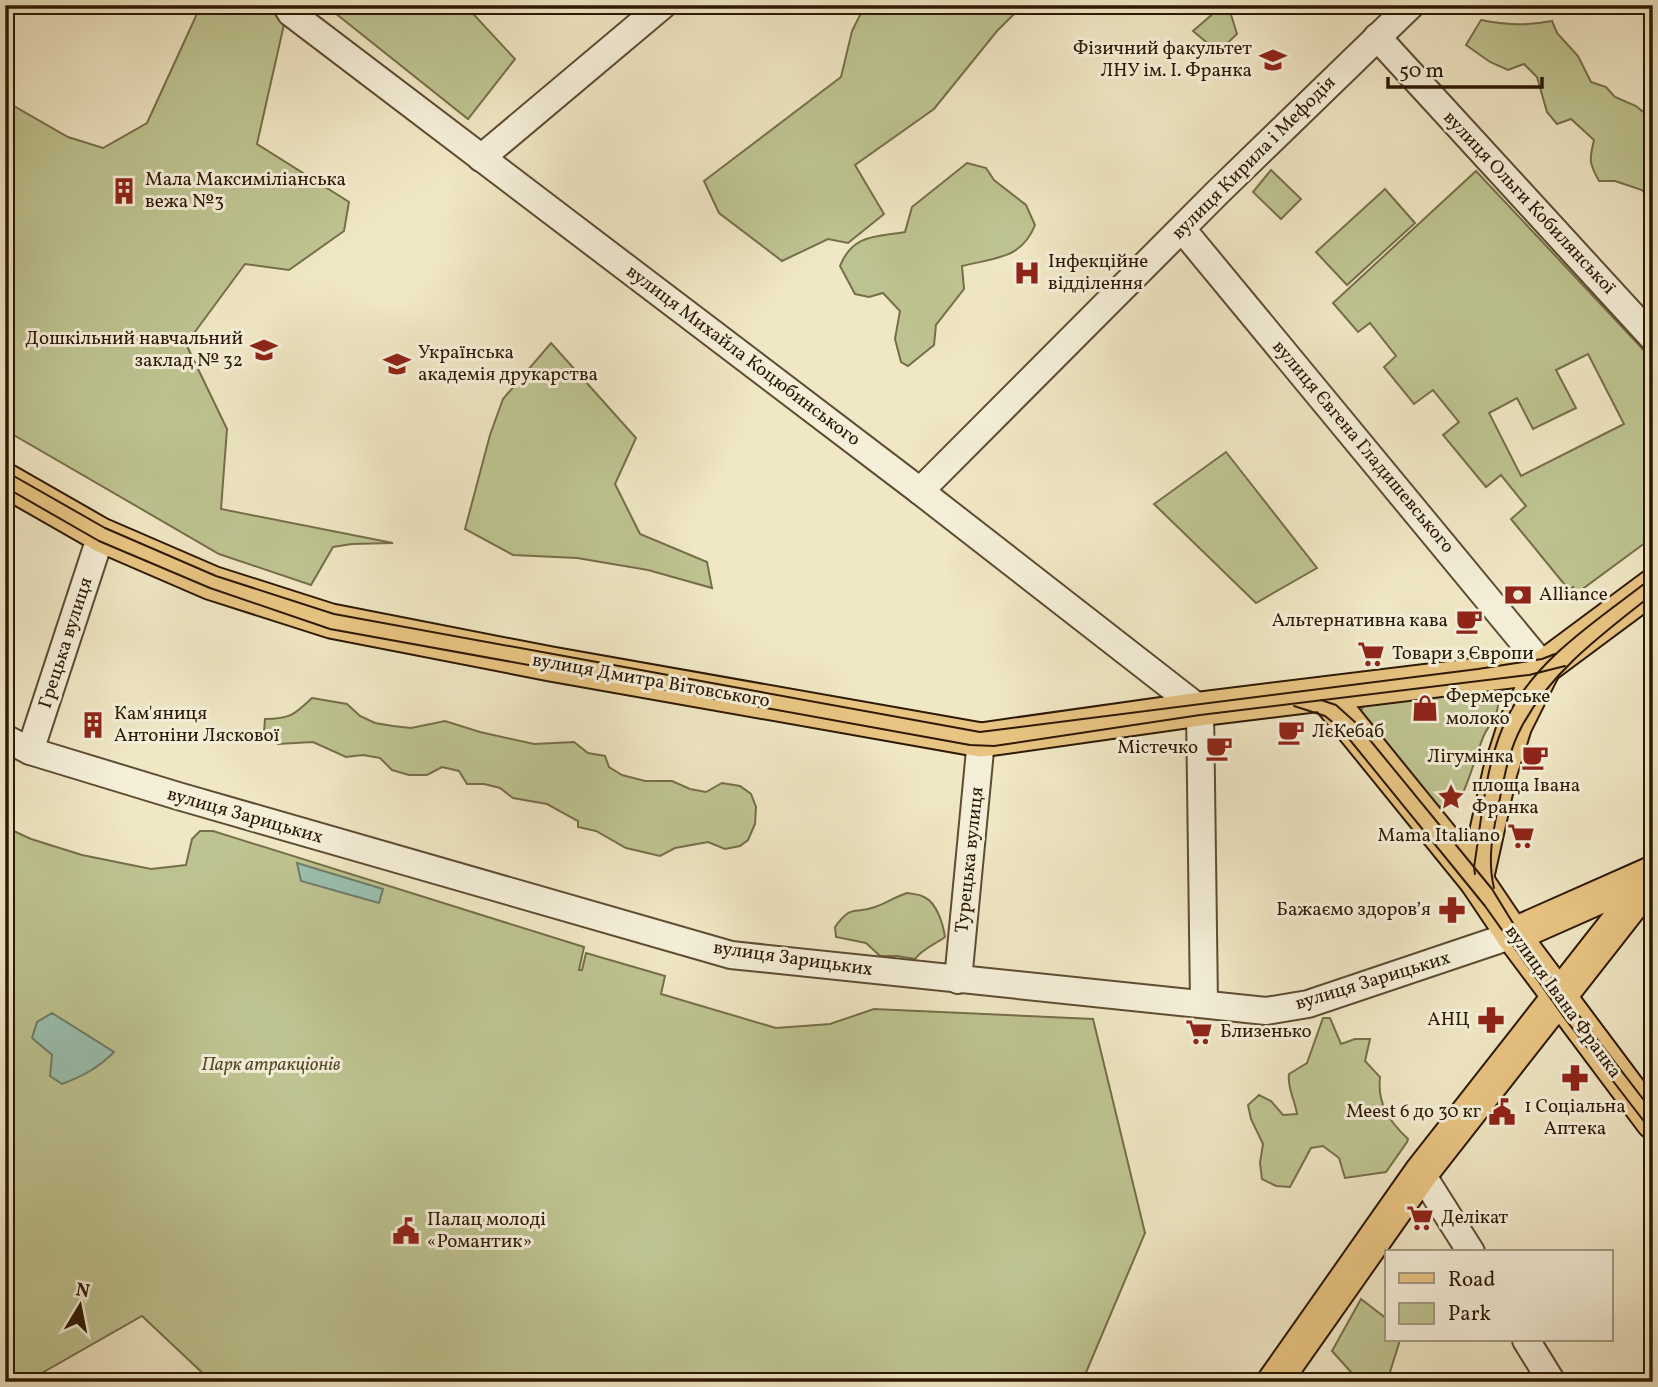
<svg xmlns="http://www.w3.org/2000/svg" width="1658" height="1387" font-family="Vollkorn,serif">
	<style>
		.green { fill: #bec491; stroke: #766e4a; stroke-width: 2; fill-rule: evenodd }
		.water { fill: #9bc0b0; stroke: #6f7d6a; stroke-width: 2 }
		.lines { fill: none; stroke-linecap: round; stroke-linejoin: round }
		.minor-casing { stroke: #5e4c32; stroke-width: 30 }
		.major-casing { stroke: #2d1902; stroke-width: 37 }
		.minor { stroke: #f5efd9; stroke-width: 26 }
		.major { stroke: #e8c482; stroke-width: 33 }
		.tram { stroke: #2d1902; stroke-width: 2 }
		.labels { text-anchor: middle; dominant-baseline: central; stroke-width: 6; stroke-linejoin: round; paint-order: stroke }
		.poi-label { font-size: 19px; fill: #2d1902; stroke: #f5efd9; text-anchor: start }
		.street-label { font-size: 19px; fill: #2d1902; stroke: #f5efd9 }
		.park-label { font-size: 19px; font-style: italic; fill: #584c2d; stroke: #f5efd9 }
	</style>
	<rect width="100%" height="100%" fill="#f0e7c4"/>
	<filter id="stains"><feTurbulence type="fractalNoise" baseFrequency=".00286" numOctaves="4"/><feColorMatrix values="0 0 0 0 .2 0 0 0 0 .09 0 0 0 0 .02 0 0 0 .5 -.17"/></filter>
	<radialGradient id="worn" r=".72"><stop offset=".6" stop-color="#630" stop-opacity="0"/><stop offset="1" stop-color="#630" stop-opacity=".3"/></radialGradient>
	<g class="green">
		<polygon points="201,5 277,5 285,20 257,144 349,202 344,231 289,270 245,264 186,344 227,429 221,509 393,543 352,544 333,547 311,585 219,554 5,430 5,101 68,137 103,148 147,123"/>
		<polygon points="325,5 420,5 423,8 465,5 515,59 468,119"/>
		<polygon points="865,5 1023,5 997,31 934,109 855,165 884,214 848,243 828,239 782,261 719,213 704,181 841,77 852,31"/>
		<polygon points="1223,5 1228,5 1237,34 1218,52 1193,31"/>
		<path d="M1481 20C1506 25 1526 26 1552 21L1557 33 1578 56 1591 82 1606 87 1615 97 1636 106 1653 120V205L1642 190 1615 181H1599C1589 163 1589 160 1594 140L1571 119 1557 124 1547 112 1537 77 1524 64 1508 70 1490 62 1466 45Z"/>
		<path d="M967 163 986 168 994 180 1026 205 1035 225C1022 259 994 258 962 266L964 289 936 325 934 345 908 366 901 362 895 339 900 311 883 293 869 297 855 294 840 266C853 234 875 237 905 232L912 207Z"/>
		<polygon points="1271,170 1301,199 1281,219 1253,192"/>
		<path d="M1476 171 1653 360V537L1577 593 1573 587 1569 590 1511 519 1526 506 1501 475 1486 487 1443 435 1459 422 1433 390 1414 404 1384 367 1396 356 1370 323 1358 332 1333 303ZM1588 354 1624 424 1521 476 1489 413 1517 398 1533 429 1576 408 1556 370Z"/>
		<polygon points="1385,189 1415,223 1347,285 1316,252"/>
		<polygon points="551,343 636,438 615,484 640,534 707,562 712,588 648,570 577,558 513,555 465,529 490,435 503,399"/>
		<polygon points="1226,452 1317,568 1256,603 1154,504"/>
		<path d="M1490 689C1495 693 1498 696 1498 703 1499 713 1490 724 1485 733 1477 749 1467 792 1458 801 1451 809 1442 807 1432 805L1359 713 1366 703Z"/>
		<path d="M312 698 347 704 360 716 375 723 393 726 411 728 445 721 480 732 534 744 574 742 588 753 605 756 609 767 622 775 645 781H672L690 789 706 792 722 783 740 786 751 794 756 807 755 824 748 840 740 846 725 849 708 842 675 848 660 856 626 848 596 831 578 827V821L547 804 513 798 500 788 484 784H467L459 771 442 767 427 775H409L392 770 380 758 363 755 346 757 313 742 278 744 264 733 265 719C290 719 294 715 312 698Z"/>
		<polygon points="5,827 31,839 82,855 151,869 186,865 192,839 200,831 213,831 584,947 579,970 582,970 586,953 665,976 661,994 776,1028 830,1024 874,1009 1093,1019 1145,1233 1082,1382 210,1380 142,1316 26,1382 5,1382"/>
		<path d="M907 893C912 894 920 894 924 897 937 903 943 924 945 937 934 945 922 949 915 959L897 956H880L866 943 836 937 835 927C852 903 854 915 875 907 886 903 895 897 907 893Z"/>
		<path d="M1323 1018H1330L1341 1044 1355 1039H1370L1365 1061 1380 1077C1377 1104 1389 1121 1408 1139L1407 1142 1386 1172 1345 1178 1339 1158 1323 1146 1311 1148 1290 1187 1276 1186 1262 1179 1260 1163 1263 1144 1251 1119 1248 1105 1259 1095 1271 1101 1283 1115 1297 1114C1295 1100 1287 1088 1289 1074L1307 1063Z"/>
		<polygon points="1361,1299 1387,1319 1387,1340 1400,1340 1390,1372 1399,1382 1360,1382 1332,1351"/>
	</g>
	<g class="water">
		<polygon points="297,863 383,889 379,903 301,881"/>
		<path d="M52 1013 114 1052C98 1068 83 1076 62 1084L50 1076 52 1055 32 1038 37 1022Z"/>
	</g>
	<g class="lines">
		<defs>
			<g id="minor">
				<polyline points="286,5 291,13 920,491 1200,709 1204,1003"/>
				<polyline points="1377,37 1653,338"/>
				<polyline points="481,158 663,5"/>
				<polyline points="1182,229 1544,667"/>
				<polyline points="920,491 1218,192 1411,5"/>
				<polyline points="5,738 30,751 178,796 731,955 1266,1011 1308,1004 1513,935"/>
				<polyline points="30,751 101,535"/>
				<polyline points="958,980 981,740"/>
				<polyline points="1421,1173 1471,1252"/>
				<polyline points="1526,1340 1552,1382"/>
			</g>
			<g id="major">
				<polyline points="5,480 101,535 212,583 331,621 551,664 981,740 1200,709 1544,667 1653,586"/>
				<polyline points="1325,694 1476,880 1513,935 1653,1122"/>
				<polyline points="1476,880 1500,772 1515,725 1544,667"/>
				<polyline points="1513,935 1653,873"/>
				<polyline points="1274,1382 1421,1173 1653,877"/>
			</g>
		</defs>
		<use href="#minor" class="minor-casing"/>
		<use href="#major" class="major-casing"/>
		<use href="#minor" class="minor"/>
		<use href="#major" class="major"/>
		<g class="tram">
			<polyline points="5,471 105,528 216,576 334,614 980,732 1478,669 1542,659 1555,654"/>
			<polyline points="5,487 99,541 210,588 330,629 970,745 994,746 1200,715 1529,675 1565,666"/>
			<polyline points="1321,700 1336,705 1356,723 1492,889 1519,933 1574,1009 1653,1112"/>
			<polyline points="1294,706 1325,716 1341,729 1485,906 1566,1020 1653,1133"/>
			<path d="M1475 874 1474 867C1482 818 1485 761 1508 716 1538 656 1601 618 1653 577"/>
			<path d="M1494 888C1487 859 1493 832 1499 803 1504 777 1509 750 1522 726 1552 670 1604 633 1653 594"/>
		</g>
	</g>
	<defs>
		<symbol id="university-bare" viewBox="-9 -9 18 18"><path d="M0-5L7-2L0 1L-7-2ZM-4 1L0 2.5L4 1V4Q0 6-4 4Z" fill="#8f2418" stroke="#f5efd9" stroke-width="2.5" paint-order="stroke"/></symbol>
		<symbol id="building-bare" viewBox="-9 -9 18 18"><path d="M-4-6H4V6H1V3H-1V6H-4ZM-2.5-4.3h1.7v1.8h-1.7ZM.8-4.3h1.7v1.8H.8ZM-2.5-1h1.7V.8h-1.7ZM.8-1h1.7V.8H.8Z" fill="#8f2418" stroke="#f5efd9" stroke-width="2.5" paint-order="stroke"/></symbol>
		<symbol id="hospital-bare" viewBox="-9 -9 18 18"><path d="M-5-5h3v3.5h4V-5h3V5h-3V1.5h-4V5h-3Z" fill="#8f2418" stroke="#f5efd9" stroke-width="2.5" paint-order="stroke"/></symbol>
		<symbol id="school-bare" viewBox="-9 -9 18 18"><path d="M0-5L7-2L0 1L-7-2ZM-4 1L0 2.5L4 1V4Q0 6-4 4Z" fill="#8f2418" stroke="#f5efd9" stroke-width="2.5" paint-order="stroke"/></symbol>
		<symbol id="bank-bare" viewBox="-9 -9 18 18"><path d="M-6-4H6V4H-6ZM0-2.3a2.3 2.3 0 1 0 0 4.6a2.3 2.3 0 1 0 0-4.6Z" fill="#8f2418" stroke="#f5efd9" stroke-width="2.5" paint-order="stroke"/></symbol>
		<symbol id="cafe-bare" viewBox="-9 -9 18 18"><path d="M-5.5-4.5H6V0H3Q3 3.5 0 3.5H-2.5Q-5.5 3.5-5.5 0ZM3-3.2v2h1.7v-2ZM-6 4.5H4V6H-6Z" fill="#8f2418" stroke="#f5efd9" stroke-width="2.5" paint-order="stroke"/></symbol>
		<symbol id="supermarket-bare" viewBox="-9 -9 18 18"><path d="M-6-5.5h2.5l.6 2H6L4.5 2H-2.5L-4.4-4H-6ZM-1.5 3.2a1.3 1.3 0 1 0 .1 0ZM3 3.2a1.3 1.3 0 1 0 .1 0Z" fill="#8f2418" stroke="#f5efd9" stroke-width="2.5" paint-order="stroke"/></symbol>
		<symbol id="shop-bare" viewBox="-9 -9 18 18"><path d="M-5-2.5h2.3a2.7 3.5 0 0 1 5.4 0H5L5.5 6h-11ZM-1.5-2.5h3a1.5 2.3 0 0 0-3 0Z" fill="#8f2418" stroke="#f5efd9" stroke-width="2.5" paint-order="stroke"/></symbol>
		<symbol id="sight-bare" viewBox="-9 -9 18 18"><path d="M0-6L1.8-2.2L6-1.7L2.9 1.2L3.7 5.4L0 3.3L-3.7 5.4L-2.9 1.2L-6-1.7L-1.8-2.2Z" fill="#8f2418" stroke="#f5efd9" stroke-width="2.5" paint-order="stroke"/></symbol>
		<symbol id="pharmacy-bare" viewBox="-9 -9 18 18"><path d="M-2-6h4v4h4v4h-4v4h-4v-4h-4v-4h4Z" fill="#8f2418" stroke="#f5efd9" stroke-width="2.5" paint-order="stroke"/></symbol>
		<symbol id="civic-bare" viewBox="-9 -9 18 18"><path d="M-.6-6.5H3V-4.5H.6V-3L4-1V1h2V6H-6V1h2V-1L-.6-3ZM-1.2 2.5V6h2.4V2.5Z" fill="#8f2418" stroke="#f5efd9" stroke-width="2.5" paint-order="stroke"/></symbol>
	</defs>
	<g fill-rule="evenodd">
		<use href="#university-bare" x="1254" y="41" width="38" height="38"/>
		<use href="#building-bare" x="105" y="172" width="38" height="38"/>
		<use href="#hospital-bare" x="1008" y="254" width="38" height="38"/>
		<use href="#school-bare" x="245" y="331" width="38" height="38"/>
		<use href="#university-bare" x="378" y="345" width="38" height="38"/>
		<use href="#bank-bare" x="1499" y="576" width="38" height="38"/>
		<use href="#cafe-bare" x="1450" y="602" width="38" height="38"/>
		<use href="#supermarket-bare" x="1352" y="635" width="38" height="38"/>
		<use href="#shop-bare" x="1406" y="689" width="38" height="38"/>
		<use href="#building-bare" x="74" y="706" width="38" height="38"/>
		<use href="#cafe-bare" x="1272" y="713" width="38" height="38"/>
		<use href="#cafe-bare" x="1200" y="729" width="38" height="38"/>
		<use href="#cafe-bare" x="1516" y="738" width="38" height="38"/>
		<use href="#sight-bare" x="1432" y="778" width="38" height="38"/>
		<use href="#supermarket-bare" x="1502" y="817" width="38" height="38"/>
		<use href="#pharmacy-bare" x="1433" y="891" width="38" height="38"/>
		<use href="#pharmacy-bare" x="1472" y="1001" width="38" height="38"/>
		<use href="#supermarket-bare" x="1180" y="1013" width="38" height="38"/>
		<use href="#pharmacy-bare" x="1556" y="1059" width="38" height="38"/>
		<use href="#civic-bare" x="1483" y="1093" width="38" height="38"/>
		<use href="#supermarket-bare" x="1401" y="1199" width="38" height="38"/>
		<use href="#civic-bare" x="387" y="1212" width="38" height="38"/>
	</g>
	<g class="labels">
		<g class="poi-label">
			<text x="1252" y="49" text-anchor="end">Фізичний факультет<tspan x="1252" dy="22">ЛНУ ім. І. Франка</tspan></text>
			<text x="145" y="180">Мала Максиміліанська<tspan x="145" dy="22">вежа №3</tspan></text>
			<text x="1048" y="262">Інфекційне<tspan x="1048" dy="22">відділення</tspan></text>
			<text x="243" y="339" text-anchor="end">Дошкільний навчальний<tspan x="243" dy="22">заклад № 32</tspan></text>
			<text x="418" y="353">Українська<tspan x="418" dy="22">академія друкарства</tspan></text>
			<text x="1539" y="595">Alliance</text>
			<text x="1448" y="621" text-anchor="end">Альтернативна кава</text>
			<text x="1392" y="654">Товари з Європи</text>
			<text x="1446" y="697">Фермерське<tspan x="1446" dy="22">молоко</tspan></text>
			<text x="114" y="714">Кам'яниця<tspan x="114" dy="22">Антоніни Ляскової</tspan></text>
			<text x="1312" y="732">ЛєКебаб</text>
			<text x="1198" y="748" text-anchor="end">Мiстечко</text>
			<text x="1514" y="757" text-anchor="end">Лігумінка</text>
			<text x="1472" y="786">площа Івана<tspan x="1472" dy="22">Франка</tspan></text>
			<text x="1500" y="836" text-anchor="end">Mama Italiano</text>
			<text x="1431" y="910" text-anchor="end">Бажаємо здоровʼя</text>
			<text x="1470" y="1020" text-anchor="end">АНЦ</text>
			<text x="1220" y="1032">Близенько</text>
			<text x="1575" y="1107" text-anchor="middle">1 Соціальна<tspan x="1575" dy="22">Аптека</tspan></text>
			<text x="1481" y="1112" text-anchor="end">Meest 6 до 30 кг</text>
			<text x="1441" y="1218">Делікат</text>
			<text x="427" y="1220">Палац молоді<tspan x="427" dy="22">«Романтик»</tspan></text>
		</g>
		<g class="street-label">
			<text transform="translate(1254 158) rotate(-45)">вулиця Кирила і Мефодія</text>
			<text transform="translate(1529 203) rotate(47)">вулиця Ольги Кобилянської</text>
			<text transform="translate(743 356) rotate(37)">вулиця Михайла Коцюбинського</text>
			<text transform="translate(1363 447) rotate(50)">вулиця Євгена Гладишевського</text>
			<text transform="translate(66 643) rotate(-72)">Грецька вулиця</text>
			<text transform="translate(651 681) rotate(10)">вулиця Дмитра Вітовського</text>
			<text transform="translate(245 816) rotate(16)">вулиця Зарицьких</text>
			<text transform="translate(970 860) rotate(-84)">Турецька вулиця</text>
			<text transform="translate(793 959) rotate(8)">вулиця Зарицьких</text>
			<text transform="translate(1373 981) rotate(-17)">вулиця Зарицьких</text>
			<text transform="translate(1563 1002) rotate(54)">вулиця Івана Франка</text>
		</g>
		<g class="park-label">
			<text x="271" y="1065">Парк атракціонів</text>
		</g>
	</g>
	<rect width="1658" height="1387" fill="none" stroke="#f0e7c4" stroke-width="28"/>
	<rect x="7" y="7" width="1644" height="1373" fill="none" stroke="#2d1902" stroke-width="3.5"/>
	<rect x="14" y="14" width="1630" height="1359" fill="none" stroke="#2d1902" stroke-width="2"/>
	<rect x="1385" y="1250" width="228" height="91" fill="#f5efd9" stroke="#a59983" stroke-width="2"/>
	<rect x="1399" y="1273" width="35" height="10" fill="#e8c482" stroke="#a59983" stroke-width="2"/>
	<text x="1448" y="1286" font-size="21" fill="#2d1902">Road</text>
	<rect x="1399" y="1303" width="35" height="21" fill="#bec491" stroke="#a59983" stroke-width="2"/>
	<text x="1448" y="1320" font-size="21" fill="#2d1902">Park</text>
	<g transform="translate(80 1306) rotate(10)" stroke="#f5efd9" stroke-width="5" paint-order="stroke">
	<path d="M0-5L12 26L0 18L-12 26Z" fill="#2d1902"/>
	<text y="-10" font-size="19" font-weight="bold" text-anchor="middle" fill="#2d1902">N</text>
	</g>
	<path d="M1388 77v10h154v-10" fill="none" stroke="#2d1902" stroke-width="3.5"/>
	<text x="1399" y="77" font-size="21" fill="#2d1902" stroke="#f5efd9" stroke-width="5" paint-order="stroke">50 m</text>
	<rect width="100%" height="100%" filter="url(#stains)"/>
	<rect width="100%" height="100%" fill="url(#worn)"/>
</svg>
